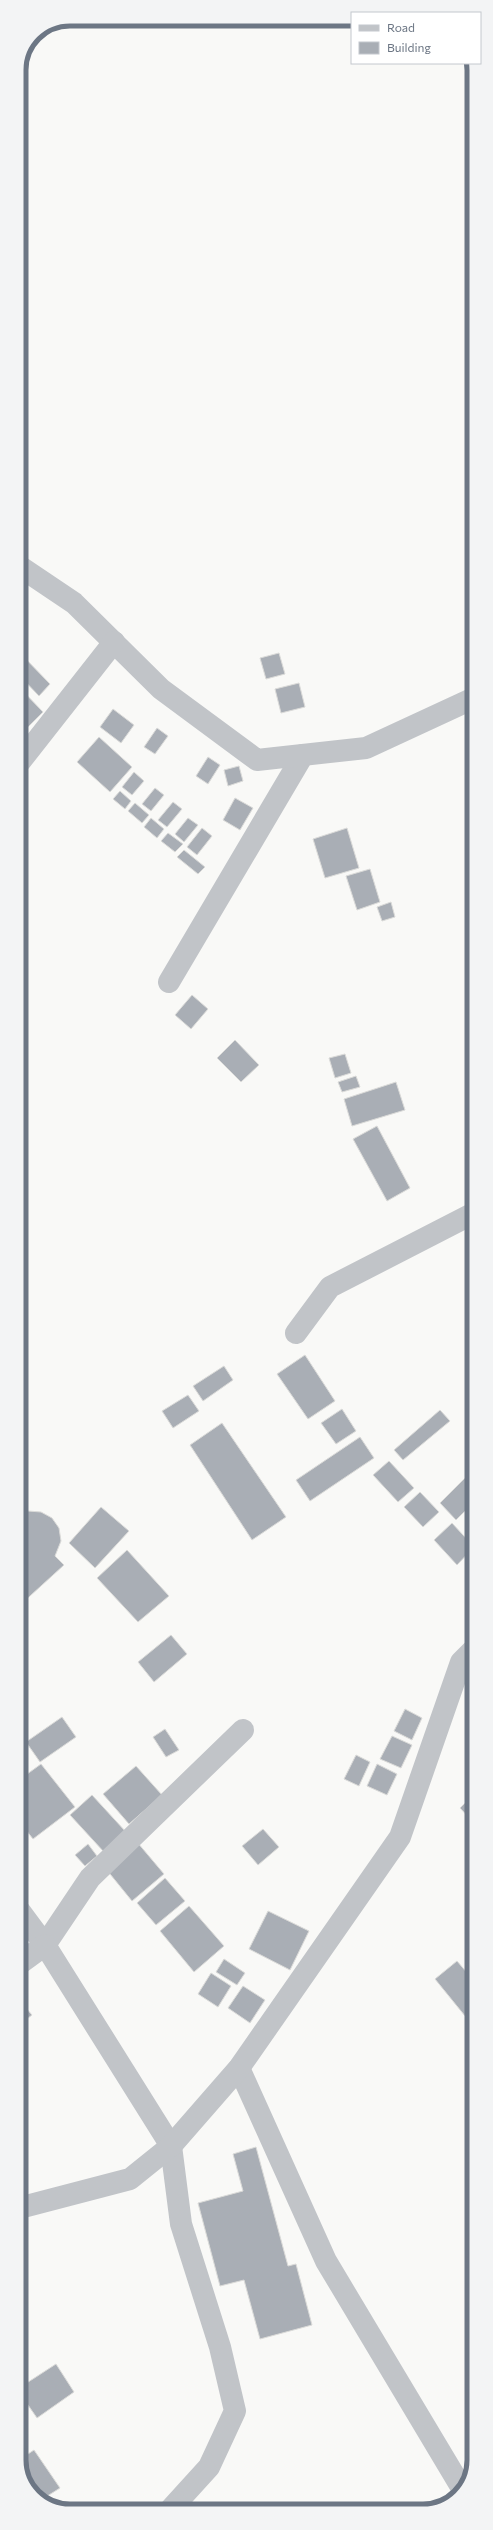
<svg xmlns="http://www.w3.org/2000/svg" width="493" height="2530" font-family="Commissioner,sans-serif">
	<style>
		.building { fill: #a9aeb5; stroke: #dbdbd9 }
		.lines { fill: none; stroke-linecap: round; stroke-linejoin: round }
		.service { stroke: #c1c4c8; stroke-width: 22 }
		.minor { stroke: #c1c4c8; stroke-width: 22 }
		.rim { fill: none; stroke: #6c7684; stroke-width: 5 }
	</style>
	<rect width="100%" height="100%" fill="#f9f9f7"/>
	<g class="building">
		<polygon points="19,652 50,684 39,696 19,675"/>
		<polygon points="279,653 285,674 266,679 260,658"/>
		<polygon points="299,683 305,707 281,713 275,689"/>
		<polygon points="19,687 43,712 19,736"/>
		<polygon points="113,709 134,725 121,743 100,727"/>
		<polygon points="157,728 168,736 155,754 144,747"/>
		<polygon points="99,737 132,767 110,792 77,762"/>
		<polygon points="208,757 220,765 208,784 196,776"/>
		<polygon points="239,766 243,781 228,786 224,770"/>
		<polygon points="134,772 144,781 132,795 122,787"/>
		<polygon points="155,788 164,795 151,811 142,804"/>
		<polygon points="120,791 131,801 125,809 113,799"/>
		<polygon points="235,798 253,808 240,830 223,820"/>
		<polygon points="173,802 182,809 167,827 158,820"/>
		<polygon points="135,803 149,815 142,823 128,811"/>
		<polygon points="151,818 164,829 157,838 144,827"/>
		<polygon points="188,818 198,825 184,842 175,834"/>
		<polygon points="202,828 212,836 197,855 187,847"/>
		<polygon points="347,828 359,868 325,878 313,839"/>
		<polygon points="168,833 183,844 175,852 161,841"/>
		<polygon points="184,850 205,867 198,874 177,857"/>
		<polygon points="370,869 380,902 357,910 346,876"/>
		<polygon points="391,902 395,917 382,921 377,907"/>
		<polygon points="192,995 208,1009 191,1029 175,1015"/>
		<polygon points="235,1040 259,1065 241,1082 217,1058"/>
		<polygon points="345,1054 351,1073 335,1078 329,1058"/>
		<polygon points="356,1076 360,1087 342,1092 338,1082"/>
		<polygon points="396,1082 405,1110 352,1126 344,1099"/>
		<polygon points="377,1126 410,1188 387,1201 353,1139"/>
		<polygon points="305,1355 335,1401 308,1419 277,1374"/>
		<polygon points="224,1366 233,1380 203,1401 193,1386"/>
		<polygon points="188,1395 199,1411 173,1428 162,1411"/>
		<polygon points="342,1409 356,1431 336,1444 321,1423"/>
		<polygon points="440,1410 450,1421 403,1460 394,1450"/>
		<polygon points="222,1423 286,1517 252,1540 190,1445"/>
		<polygon points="360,1437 374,1458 310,1501 296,1480"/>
		<polygon points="389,1461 414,1488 398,1502 373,1475"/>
		<polygon points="473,1470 474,1502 456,1520 440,1503"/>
		<polygon points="420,1492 439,1512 423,1527 404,1507"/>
		<polygon points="101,1507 129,1531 95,1568 69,1543"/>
		<polygon points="28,1511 41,1512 52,1518 59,1528 61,1541 55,1556 64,1565 19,1606 19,1515"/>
		<polygon points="452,1523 474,1547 457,1565 434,1540"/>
		<polygon points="127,1550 169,1596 138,1622 97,1578"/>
		<polygon points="171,1635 187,1654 154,1682 138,1662"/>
		<polygon points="405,1709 422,1718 412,1740 394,1731"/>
		<polygon points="62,1717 76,1737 40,1762 26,1742"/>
		<polygon points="165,1729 179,1750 166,1757 153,1737"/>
		<polygon points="392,1736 412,1745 401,1768 380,1759"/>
		<polygon points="356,1755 370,1762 359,1786 344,1779"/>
		<polygon points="41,1764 75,1807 33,1839 19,1821 19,1780"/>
		<polygon points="377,1764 397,1774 387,1795 367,1786"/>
		<polygon points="136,1766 162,1795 129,1824 103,1794"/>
		<polygon points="474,1794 474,1823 460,1808"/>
		<polygon points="92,1795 126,1832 104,1852 70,1815"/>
		<polygon points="263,1829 279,1847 258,1865 242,1846"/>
		<polygon points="137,1842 164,1874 132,1901 106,1869"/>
		<polygon points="88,1844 97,1856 85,1866 75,1855"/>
		<polygon points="165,1878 185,1901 156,1925 137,1903"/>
		<polygon points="189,1906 224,1946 194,1972 160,1931"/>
		<polygon points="268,1911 309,1931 290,1970 249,1949"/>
		<polygon points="224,1959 245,1973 237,1985 216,1972"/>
		<polygon points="457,1961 474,1981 474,2027 435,1979"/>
		<polygon points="211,1973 231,1986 218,2007 198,1994"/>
		<polygon points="243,1986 265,2000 250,2023 228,2008"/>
		<polygon points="19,2000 32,2015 19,2025"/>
		<polygon points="256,2147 288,2266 296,2264 312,2325 260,2339 244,2280 220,2286 198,2203 243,2191 233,2154"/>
		<polygon points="56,2364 74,2392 37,2418 19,2392 19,2388"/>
		<polygon points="34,2450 60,2488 41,2500 34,2496 19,2467 19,2460"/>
	</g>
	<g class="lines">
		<g class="service">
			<polyline points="169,982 303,755"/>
			<polyline points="296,1333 330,1287 474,1213"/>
			<polyline points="19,1910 45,1945 90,1878 243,1730"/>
		</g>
		<g class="minor">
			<polyline points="19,566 74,603 161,689 257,760 366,748 474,698"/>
			<polyline points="19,763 114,642"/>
			<polyline points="19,1964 45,1945 171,2146 181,2224 220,2347 235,2411 209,2467 169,2511"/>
			<polyline points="239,2068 326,2261 463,2490"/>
			<polyline points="19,2208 130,2179 171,2146 239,2068 400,1837 461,1662 474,1649"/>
		</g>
	</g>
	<path d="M0 0H493V2530H0ZM70 26H423A44 44 0 0 1 467 70V2460A44 44 0 0 1 423 2504H70A44 44 0 0 1 26 2460V70A44 44 0 0 1 70 26Z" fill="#f3f4f5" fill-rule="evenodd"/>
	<path class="rim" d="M70 26H423A44 44 0 0 1 467 70V2460A44 44 0 0 1 423 2504H70A44 44 0 0 1 26 2460V70A44 44 0 0 1 70 26Z"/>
	<rect x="351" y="12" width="130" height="52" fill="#ffffff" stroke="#c4c8ce"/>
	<rect x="359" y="25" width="20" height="6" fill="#c1c4c8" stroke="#c4c8ce"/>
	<text x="387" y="32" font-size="12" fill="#6c7684">Road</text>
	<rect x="359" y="42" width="20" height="12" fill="#a9aeb5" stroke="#c4c8ce"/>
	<text x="387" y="52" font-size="12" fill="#6c7684">Building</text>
</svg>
